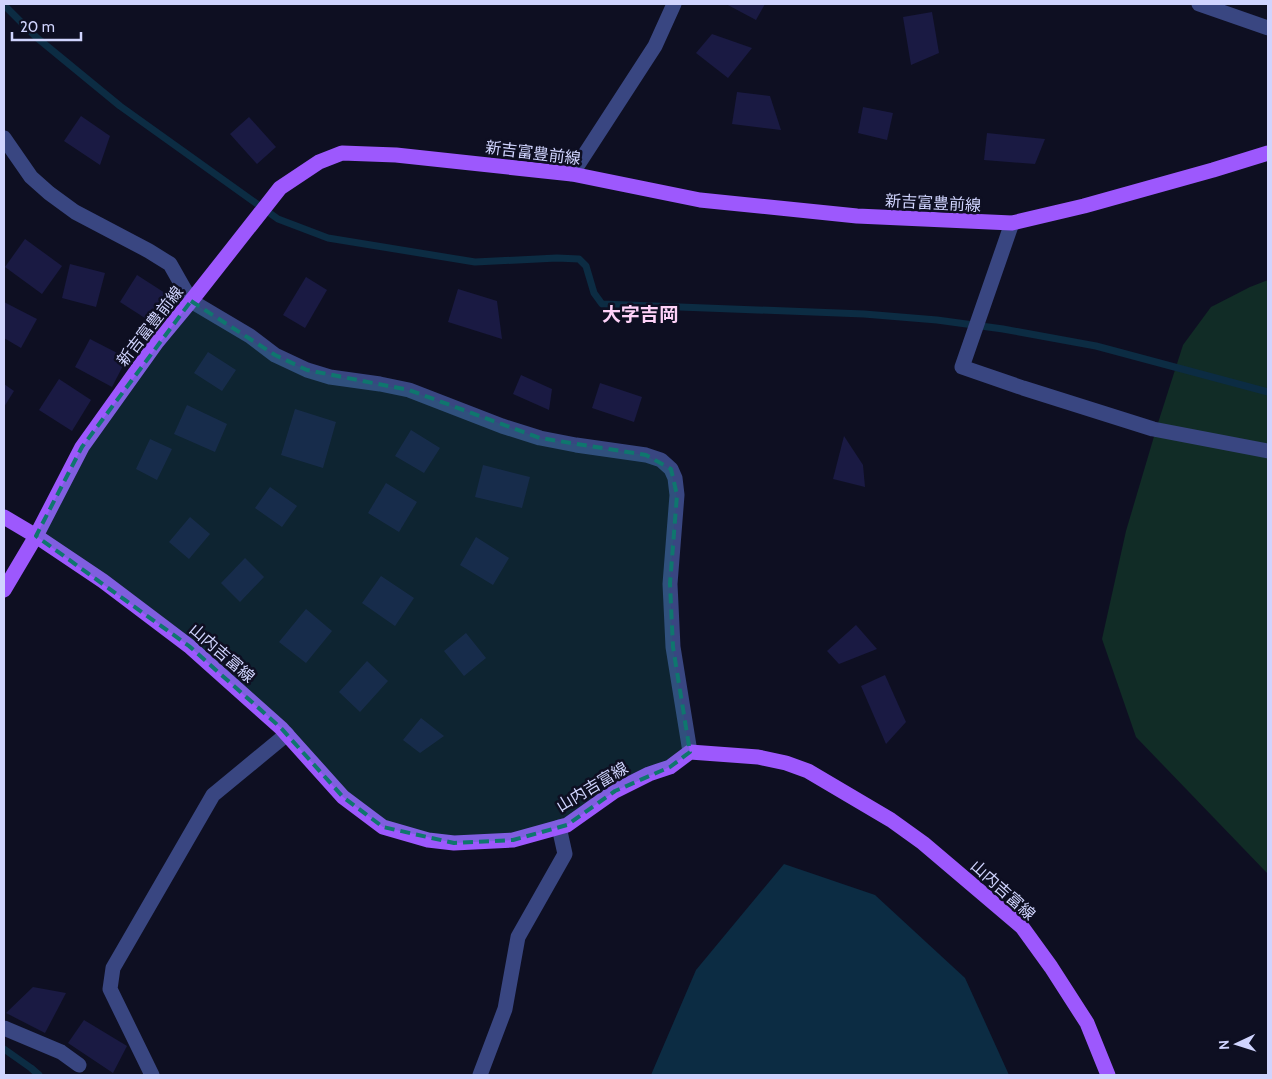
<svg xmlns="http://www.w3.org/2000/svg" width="1272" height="1079" font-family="Cabin,'Noto Sans JP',sans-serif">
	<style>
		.green { fill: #112c26 }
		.water { fill: #0c2c43 }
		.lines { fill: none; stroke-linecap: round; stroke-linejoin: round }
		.stream { stroke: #0c2c43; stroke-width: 7 }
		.building { fill: #1a1a43 }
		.minor { stroke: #394681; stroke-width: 15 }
		.major { stroke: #9d58fd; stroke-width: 15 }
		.marked { fill: #0f766e; fill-opacity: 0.2; stroke: #0f766e; stroke-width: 4; stroke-dasharray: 10 6; stroke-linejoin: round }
		.labels { text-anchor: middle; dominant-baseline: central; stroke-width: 5; stroke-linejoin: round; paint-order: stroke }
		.street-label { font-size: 16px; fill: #d0d4fe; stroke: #0e0f22 }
		.quarter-label { font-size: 19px; font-weight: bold; fill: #fed2f8; stroke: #0e0f22 }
	</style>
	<rect width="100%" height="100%" fill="#0e0f22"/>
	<polygon class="green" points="1268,280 1268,874 1136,737 1102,639 1126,531 1158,423 1183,345 1211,307 1250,287"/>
	<polygon class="water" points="784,864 875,895 965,978 1009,1075 651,1075 696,970"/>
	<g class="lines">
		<g class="stream">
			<polyline points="4,5 36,37 120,106 278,219 328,238 475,262 557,258 579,259 586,266 594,293 602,304 864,314 937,320 1003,329 1096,346 1268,392"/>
			<polyline points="4,1049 31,1068 39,1075"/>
		</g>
	</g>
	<g class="building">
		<polygon points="726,4 765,4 756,20"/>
		<polygon points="932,12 939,53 911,65 903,17"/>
		<polygon points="712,34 752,48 728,78 696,53"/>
		<polygon points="737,92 770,96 781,130 732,124"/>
		<polygon points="863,107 893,113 887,140 858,133"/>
		<polygon points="81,116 110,136 100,165 64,141"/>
		<polygon points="249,117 276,147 257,164 230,134"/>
		<polygon points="987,133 1045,139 1035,164 984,160"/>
		<polygon points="25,239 62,266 42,294 5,267"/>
		<polygon points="70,264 105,273 96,307 62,298"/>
		<polygon points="137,275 165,293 148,320 120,302"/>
		<polygon points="306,277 327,290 305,328 283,315"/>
		<polygon points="458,289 497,301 502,339 448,322"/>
		<polygon points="4,302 37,319 21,348 4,338"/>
		<polygon points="90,339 127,358 112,387 75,367"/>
		<polygon points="208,352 236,370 222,391 194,373"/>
		<polygon points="521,375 552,389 549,410 513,394"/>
		<polygon points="59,379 91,400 72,431 39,410"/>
		<polygon points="600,383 642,397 634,422 592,408"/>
		<polygon points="4,384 14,391 4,407"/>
		<polygon points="187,405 227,424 215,452 174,434"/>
		<polygon points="295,409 336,422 323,468 281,455"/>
		<polygon points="411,430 440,448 424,473 395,456"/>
		<polygon points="844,436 863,465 865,487 833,479"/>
		<polygon points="150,439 172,449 157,480 136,469"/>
		<polygon points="483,465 530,477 522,508 475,497"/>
		<polygon points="386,483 417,502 399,532 368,513"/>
		<polygon points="270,487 297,506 282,527 255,508"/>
		<polygon points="190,517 210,534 189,559 169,542"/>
		<polygon points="476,537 509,558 493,585 460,565"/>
		<polygon points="245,558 264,577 240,602 221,583"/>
		<polygon points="381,576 414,598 395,626 362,603"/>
		<polygon points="306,609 332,631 306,663 279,642"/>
		<polygon points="856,625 877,649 839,664 827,651"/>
		<polygon points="466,633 486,658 464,676 444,651"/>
		<polygon points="367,661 388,681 360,712 339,692"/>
		<polygon points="885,675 906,722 886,744 861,686"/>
		<polygon points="421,718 444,736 420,753 403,740"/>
		<polygon points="33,987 66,993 45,1033 6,1013"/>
		<polygon points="84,1020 127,1046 113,1073 68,1043"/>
	</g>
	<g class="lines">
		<g class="minor">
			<polyline points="1199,4 1268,28"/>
			<polyline points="4,138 31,177 49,193 75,212 149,251 170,264 191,301 250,336 275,355 307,370 330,377 380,384 409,390 502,426 540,438 576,445 646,455 661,460 671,469 675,478 677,495 670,584 673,647 690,752"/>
			<polyline points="572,174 655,46 674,4"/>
			<polyline points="1012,223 962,367 1023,388 1153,429 1268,451"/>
			<polyline points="4,1028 61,1052 79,1065"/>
			<polyline points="152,1075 110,989 113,968 213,795 287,734"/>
			<polyline points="480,1075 505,1009 518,937 565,854 559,827"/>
		</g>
		<g class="major">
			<polyline points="4,517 36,536 103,581 189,646 281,728 343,797 383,827 428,840 454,843 513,840 567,825 615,791 649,774 670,767 690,752 758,757 786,763 808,771 891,820 923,843 1022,927 1051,967 1087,1023 1108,1075"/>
			<polyline points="4,590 36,536 82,447 157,342 191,301 280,188 319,162 342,153 396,155 572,174 700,200 857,216 1012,223 1084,206 1213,170 1268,153"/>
		</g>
	</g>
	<path class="marked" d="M191 301 275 355 307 370 409 390 540 438 646 455 671 469 677 495 670 584 673 647 690 752 670 767 615 791 567 825 513 840 454 843 383 827 343 797 281 728 189 646 36 536 82 447Z"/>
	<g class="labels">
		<g class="street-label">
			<text transform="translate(533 153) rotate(7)">新吉富豊前線</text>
			<text transform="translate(933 203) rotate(3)">新吉富豊前線</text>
			<text transform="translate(150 326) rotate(-52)">新吉富豊前線</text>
			<text transform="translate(222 653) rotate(41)">山内吉富線</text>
			<text transform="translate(592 787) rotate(-31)">山内吉富線</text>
			<text transform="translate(1003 890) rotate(42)">山内吉富線</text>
		</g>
		<g class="quarter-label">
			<text x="640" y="314">大字吉岡</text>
		</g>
	</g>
	<rect width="1272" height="1079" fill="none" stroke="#d0d4fe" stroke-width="10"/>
	<g transform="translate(1237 1044) rotate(266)" stroke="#0e0f22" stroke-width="4" paint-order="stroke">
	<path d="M0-4L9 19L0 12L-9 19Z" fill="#d0d4fe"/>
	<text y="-8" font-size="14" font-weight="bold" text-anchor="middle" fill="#d0d4fe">N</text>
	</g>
	<path d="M12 32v8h69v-8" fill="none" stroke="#d0d4fe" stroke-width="2.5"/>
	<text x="20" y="32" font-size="15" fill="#d0d4fe" stroke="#0e0f22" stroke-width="4" paint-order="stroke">20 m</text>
</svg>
